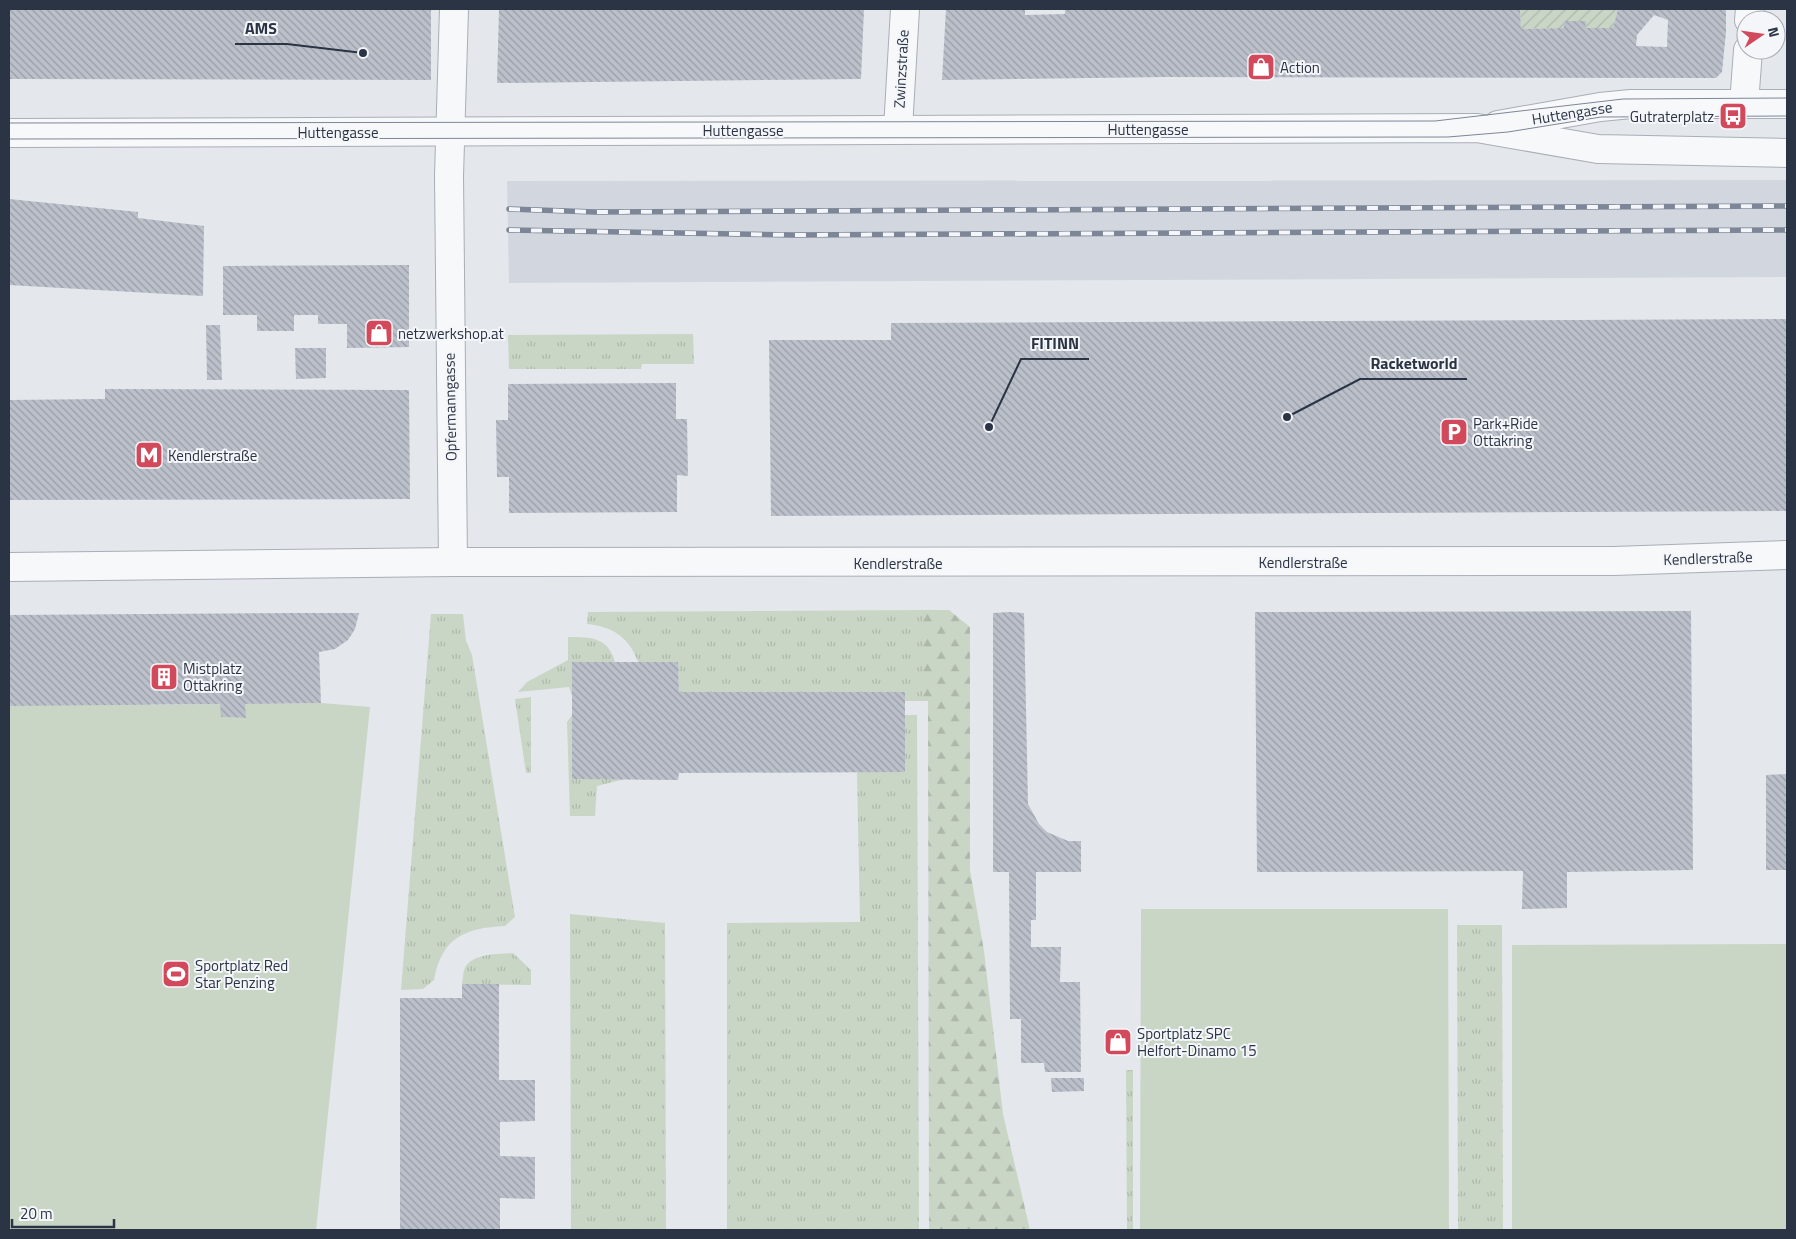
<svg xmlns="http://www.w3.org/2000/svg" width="1796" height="1239" font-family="'Titillium Web',sans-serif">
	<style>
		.built { fill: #d2d6de }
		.grass { fill: url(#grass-tufts) }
		.forest { fill: url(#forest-firs) }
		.garden { fill: url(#garden-furrows) }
		.pitch { fill: #c9d6c5 }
		.building { fill: url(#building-back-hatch); fill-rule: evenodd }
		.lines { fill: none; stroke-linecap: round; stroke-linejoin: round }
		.minor-casing { stroke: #a9aeb7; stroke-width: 30 }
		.tertiary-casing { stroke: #a9aeb7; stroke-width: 30 }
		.minor { stroke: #f7f8fa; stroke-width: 28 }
		.tertiary { stroke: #f7f8fa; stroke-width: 28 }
		.tram { stroke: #7d8696; stroke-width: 1 }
		.rail-casing { stroke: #7d8696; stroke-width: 5.5 }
		.rail { stroke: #f4f6f9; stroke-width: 4; stroke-dasharray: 11; stroke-linecap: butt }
		.labels { text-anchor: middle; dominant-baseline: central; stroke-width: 4; stroke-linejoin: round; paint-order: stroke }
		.poi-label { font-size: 15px; fill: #2b3445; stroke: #f4f6f9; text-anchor: start }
		.street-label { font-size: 15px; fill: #2b3445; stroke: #f4f6f9 }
		.leader { fill: none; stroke: #2b3445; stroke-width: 2 }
		.callout-dot { fill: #2b3445; stroke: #f4f6f9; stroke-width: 2 }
		.callout-label { font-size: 16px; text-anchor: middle; font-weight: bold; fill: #2b3445; stroke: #f4f6f9; stroke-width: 4; stroke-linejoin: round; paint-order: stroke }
	</style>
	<defs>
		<pattern id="grass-tufts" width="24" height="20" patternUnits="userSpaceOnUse" patternTransform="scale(1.25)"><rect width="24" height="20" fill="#c9d6c5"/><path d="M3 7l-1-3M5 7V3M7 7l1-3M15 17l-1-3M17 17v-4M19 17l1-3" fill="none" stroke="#adb8ab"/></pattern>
		<pattern id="forest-firs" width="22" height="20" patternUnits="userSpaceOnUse" patternTransform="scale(1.25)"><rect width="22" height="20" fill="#c9d6c5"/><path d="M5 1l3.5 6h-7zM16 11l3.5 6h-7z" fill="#adb8ab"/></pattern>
		<pattern id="garden-furrows" width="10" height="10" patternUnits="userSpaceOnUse" patternTransform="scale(1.25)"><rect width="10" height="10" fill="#c9d6c5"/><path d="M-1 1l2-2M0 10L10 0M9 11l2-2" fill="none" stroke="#adb8ab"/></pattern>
		<pattern id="building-back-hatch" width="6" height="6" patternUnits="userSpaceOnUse" patternTransform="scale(1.25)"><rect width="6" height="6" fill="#bbc0ca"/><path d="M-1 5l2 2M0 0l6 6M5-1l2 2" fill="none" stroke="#989da6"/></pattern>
	</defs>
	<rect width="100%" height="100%" fill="#e4e7ec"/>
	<polygon class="built" points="1787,180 1787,277 509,283 507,181"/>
	<g class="grass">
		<polygon points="693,334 694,364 642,364 641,369 509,369 508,335"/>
		<path d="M923 610V701H905V692H679L678 662H638C630 638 612 626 587 624L588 612Z"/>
		<path d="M431 614H463L466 641 472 655 515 917 505 926C465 928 442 937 434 980L423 989 401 990Z"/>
		<path d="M568 637C591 637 608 637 615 662H572V696L569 687 518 692 527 682 568 660Z"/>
		<polygon points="531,697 531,773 526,773 515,699"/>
		<polygon points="572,715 572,779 625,779 597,786 595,816 570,816 567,722"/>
		<polygon points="905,715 917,715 919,1230 727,1230 727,923 860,922 857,772 905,772"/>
		<polygon points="570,914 665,923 666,1230 571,1230"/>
		<polygon points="1457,925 1502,925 1503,1230 1458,1230"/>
		<path d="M513 953 531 970V985L462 984C463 979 463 972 465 968 472 953 499 954 513 953Z"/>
		<polygon points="1126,1070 1133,1070 1133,1230 1127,1230"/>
	</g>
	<polygon class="forest" points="923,610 949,610 970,627 970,870 984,951 1003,1114 1030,1230 929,1230 928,701 923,701"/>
	<polygon class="garden" points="1520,9 1618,9 1613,28 1585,28 1585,21 1564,21 1564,28 1521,29"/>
	<g class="pitch">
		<polygon points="149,653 149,705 220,704 222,717 245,718 245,704 321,703 370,707 316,1230 9,1230 9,683 66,683"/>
		<polygon points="1141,909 1448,909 1449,1230 1140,1230"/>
		<polygon points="1787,944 1787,1230 1512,1230 1512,945"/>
	</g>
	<g class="building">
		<polygon points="9,9 431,9 431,80 9,79"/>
		<polygon points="499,9 864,9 861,79 497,83"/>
		<path d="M946 9H1025V15L1065 14V9H1520L1521 29 1564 28V21H1586L1585 28H1613L1618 9H1726V32L1722 72 1716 78 1166 77 942 80ZM1654 15 1668 20 1667 47 1636 46 1637 35Z"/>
		<polygon points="9,199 138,212 138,218 204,226 203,296 9,285"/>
		<polygon points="409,265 409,347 347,348 347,324 318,324 318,315 294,315 294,331 257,331 257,315 223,315 223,266"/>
		<polygon points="1787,319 1787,511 771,516 769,340 891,340 891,323"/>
		<polygon points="206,325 220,325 222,380 207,380"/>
		<polygon points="295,348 326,348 326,378 296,379"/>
		<polygon points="676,383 676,419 687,419 688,476 677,475 677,512 509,513 509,477 497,477 496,420 508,420 508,384"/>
		<polygon points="105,389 409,390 410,499 9,500 9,400 105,399"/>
		<polygon points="1691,611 1693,870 1567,872 1567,908 1522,909 1523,871 1257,872 1255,612"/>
		<polygon points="1009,612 1024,613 1028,804 1039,824 1047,832 1068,841 1081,841 1081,872 1036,872 1036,920 1031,920 1031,947 1061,947 1060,982 1080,982 1081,1072 1045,1072 1044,1063 1021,1063 1021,1019 1010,1019 1009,872 993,872 993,613"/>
		<polygon points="295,613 359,613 355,629 348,640 335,649 319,652 321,703 245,704 246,718 221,717 220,704 9,706 9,615"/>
		<polygon points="572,662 678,662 679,692 905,692 905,772 679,773 678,780 572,779"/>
		<polygon points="1787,774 1787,870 1766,870 1766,775"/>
		<polygon points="462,984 499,984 499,1080 535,1080 535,1121 500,1122 500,1156 535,1157 535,1199 500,1198 500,1230 400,1230 400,998 462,998"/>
		<polygon points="1051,1078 1084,1078 1084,1091 1052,1092"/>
	</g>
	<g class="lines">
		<defs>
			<g id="minor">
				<polyline points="1749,20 1750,9"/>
				<polyline points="1744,104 1748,50"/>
				<polyline points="898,129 905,9"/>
				<polyline points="453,562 449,176 454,9"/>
				<polyline points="9,567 453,562 1614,561 1787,555"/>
			</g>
			<g id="tertiary">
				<polyline points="1498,125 1600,107 1631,104 1787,104"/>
				<polyline points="9,133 1477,128 1598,149 1787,153"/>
			</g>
		</defs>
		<use href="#minor" class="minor-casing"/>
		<use href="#tertiary" class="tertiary-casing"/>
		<use href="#minor" class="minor"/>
		<use href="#tertiary" class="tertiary"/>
		<g class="tram">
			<polyline points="9,123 1435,121 1623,99 1787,98"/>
			<polyline points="9,139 1448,137 1508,132 1601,117 1787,116"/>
		</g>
		<defs>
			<g id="rail">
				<polyline points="509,209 595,212 1787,206"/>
				<polyline points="509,230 793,235 1787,230"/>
			</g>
		</defs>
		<use href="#rail" class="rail-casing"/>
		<use href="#rail" class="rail"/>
	</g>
	<defs>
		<symbol id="shop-square" viewBox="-11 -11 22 22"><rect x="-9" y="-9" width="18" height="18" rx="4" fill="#d1495b" stroke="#f4f6f9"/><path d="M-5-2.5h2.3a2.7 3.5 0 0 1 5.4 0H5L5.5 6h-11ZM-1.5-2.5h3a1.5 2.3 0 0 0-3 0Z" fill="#fff"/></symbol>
		<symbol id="bus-square" viewBox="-11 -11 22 22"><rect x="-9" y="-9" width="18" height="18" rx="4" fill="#d1495b" stroke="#f4f6f9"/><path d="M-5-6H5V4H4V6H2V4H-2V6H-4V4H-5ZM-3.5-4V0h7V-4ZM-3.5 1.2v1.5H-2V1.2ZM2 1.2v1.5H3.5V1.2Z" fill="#fff"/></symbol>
		<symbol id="parking-square" viewBox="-11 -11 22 22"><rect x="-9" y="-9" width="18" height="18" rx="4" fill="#d1495b" stroke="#f4f6f9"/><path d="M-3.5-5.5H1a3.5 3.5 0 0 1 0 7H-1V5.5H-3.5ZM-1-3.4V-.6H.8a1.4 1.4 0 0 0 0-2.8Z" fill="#fff"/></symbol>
		<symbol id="metro-square" viewBox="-11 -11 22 22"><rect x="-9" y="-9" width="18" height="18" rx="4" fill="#d1495b" stroke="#f4f6f9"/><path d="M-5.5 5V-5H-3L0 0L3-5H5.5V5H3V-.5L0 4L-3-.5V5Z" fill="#fff"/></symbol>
		<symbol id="building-square" viewBox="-11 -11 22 22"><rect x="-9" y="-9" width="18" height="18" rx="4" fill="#d1495b" stroke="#f4f6f9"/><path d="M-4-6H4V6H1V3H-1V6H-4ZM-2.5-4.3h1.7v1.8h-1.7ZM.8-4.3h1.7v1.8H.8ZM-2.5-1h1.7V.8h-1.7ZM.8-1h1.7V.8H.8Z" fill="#fff"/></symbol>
		<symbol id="stadium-square" viewBox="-11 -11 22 22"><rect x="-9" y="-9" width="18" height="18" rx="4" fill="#d1495b" stroke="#f4f6f9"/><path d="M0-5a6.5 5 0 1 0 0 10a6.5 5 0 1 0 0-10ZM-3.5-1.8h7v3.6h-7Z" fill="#fff"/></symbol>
	</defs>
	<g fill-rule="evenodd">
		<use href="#shop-square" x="1245" y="51" width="32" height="32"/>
		<use href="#bus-square" x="1717" y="100" width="32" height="32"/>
		<use href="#shop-square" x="363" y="317" width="32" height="32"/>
		<use href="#parking-square" x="1438" y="416" width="32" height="32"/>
		<use href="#metro-square" x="133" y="439" width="32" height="32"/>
		<use href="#building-square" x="148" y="661" width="32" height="32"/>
		<use href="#stadium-square" x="160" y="958" width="32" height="32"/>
		<use href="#shop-square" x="1102" y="1026" width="32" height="32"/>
	</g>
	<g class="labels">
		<g class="poi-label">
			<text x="1280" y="67">Action</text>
			<text x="1714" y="116" text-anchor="end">Gutraterplatz</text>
			<text x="398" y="333">netzwerkshop.at</text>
			<text x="1473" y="423">Park+Ride<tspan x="1473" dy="17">Ottakring</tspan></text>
			<text x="168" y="455">Kendlerstraße</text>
			<text x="183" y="668">Mistplatz<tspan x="183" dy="17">Ottakring</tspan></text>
			<text x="195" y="965">Sportplatz Red<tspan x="195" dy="17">Star Penzing</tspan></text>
			<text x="1137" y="1033">Sportplatz SPC<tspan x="1137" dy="17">Helfort-Dinamo 15</tspan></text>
		</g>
		<g class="street-label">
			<text transform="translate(901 69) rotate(-87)">Zwinzstraße</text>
			<text transform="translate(1572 113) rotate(-9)">Huttengasse</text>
			<text x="1148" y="129">Huttengasse</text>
			<text x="743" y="130">Huttengasse</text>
			<text x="338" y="132">Huttengasse</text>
			<text transform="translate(450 407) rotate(-91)">Opfermanngasse</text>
			<text transform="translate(1708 558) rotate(-2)">Kendlerstraße</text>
			<text x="1303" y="562">Kendlerstraße</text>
			<text x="898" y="563">Kendlerstraße</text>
		</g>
	</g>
	<path class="leader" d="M363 53L287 44H235M989 427L1021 359H1089M1287 417L1360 379H1467"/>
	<g class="callout-dot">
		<circle cx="363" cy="53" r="5"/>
		<circle cx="989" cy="427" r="5"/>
		<circle cx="1287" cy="417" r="5"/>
	</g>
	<g class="callout-label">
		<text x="261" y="34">AMS</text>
		<text x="1055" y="349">FITINN</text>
		<text x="1414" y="369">Racketworld</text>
	</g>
	<rect width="1796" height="1239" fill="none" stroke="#2b3445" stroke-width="20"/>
	<g transform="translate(1761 35) rotate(77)"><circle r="24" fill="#f4f6f9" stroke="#a4a8b1"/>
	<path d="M0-4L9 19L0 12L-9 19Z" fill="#d1495b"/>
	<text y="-8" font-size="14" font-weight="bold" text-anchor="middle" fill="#2b3445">N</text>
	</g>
	<path d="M12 1219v8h102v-8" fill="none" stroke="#2b3445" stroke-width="2.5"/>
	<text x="20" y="1219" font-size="15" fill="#2b3445" stroke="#f4f6f9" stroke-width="4" paint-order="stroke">20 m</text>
</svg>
